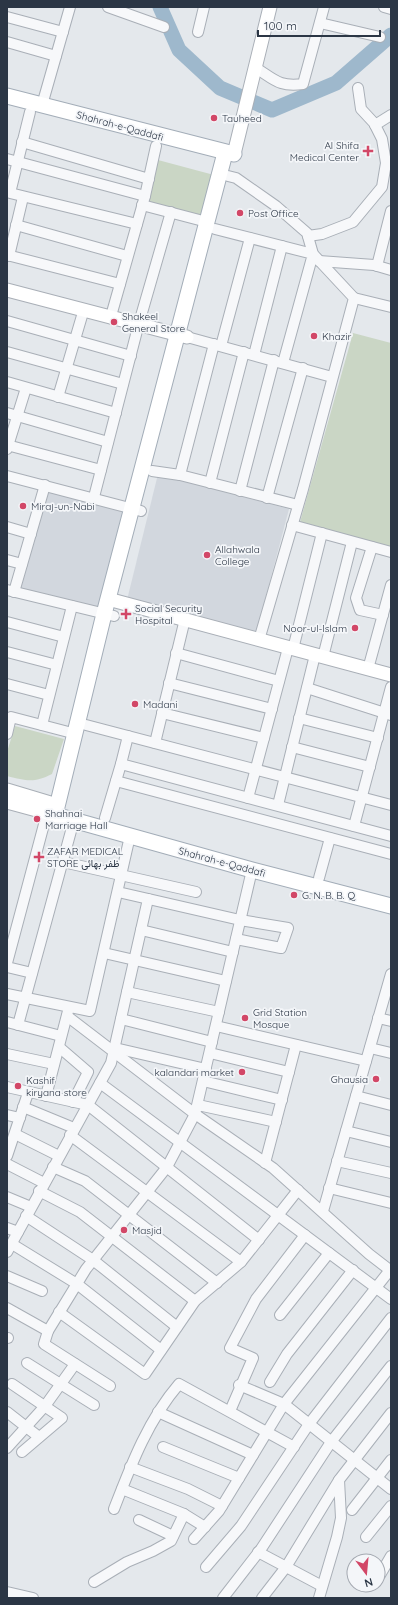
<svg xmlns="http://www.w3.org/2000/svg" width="398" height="1605" font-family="Quicksand,Vazirmatn,sans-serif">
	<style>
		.built { fill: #d2d7de }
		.green { fill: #cad6c5 }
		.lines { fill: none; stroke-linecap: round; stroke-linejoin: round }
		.river { stroke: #9eb8cc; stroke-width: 15 }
		.street-casing { stroke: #a9afb7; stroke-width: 12 }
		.secondary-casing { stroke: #a9afb7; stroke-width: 15 }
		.primary-casing { stroke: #a3adb8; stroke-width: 17 }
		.street { stroke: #f7f8fa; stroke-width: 10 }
		.secondary { stroke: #fff; stroke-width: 13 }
		.primary { stroke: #fff; stroke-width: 15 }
		.poi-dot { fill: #d24767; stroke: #f4f6f9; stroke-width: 1.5 }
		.labels { text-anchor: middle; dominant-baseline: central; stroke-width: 3.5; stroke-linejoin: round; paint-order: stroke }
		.poi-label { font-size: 10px; fill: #2b3645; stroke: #f4f6f9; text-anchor: start }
		.street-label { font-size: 10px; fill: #2b3645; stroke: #f4f6f9 }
	</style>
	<rect width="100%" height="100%" fill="#e4e8ec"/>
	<g class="built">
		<polygon points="158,474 289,509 256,634 127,600"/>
		<polygon points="46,490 123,509 98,608 19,589"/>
	</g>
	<g class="green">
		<polygon points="158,160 214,175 200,216 148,203"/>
		<polygon points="353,333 391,343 391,547 300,522"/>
		<path d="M15 726 64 739 52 774C34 783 27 781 7 776V752Z"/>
	</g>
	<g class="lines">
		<polyline class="river" points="160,7 179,50 220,88 272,110 336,83 391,35"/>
		<defs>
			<g id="street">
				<polyline points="108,7 164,27"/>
				<polyline points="384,7 391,9"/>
				<polyline points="7,17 63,32"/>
				<polyline points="320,23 380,37"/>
				<polyline points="198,32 204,7"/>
				<polyline points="7,42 56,56"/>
				<path d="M256 68C275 80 279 87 303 84L324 7"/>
				<polyline points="42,105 70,7"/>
				<polyline points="30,112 10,193 137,224"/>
				<polyline points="375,125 391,115"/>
				<polyline points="22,142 149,179"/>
				<polyline points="7,159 145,196"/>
				<polyline points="228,176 236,178 276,206 307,233 313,254 354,298 303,489 259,640"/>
				<polyline points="142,205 207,222"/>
				<polyline points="16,225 127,256"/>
				<polyline points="215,229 313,254 283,363"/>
				<polyline points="308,236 322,234 353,222 382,187 386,163 382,139 374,123 361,109 358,88"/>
				<polyline points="7,255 120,284"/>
				<polyline points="9,256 23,197"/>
				<polyline points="319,261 374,265 391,270"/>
				<polyline points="377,266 391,211"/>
				<polyline points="354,298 391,307"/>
				<polyline points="111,316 145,196 156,146"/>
				<polyline points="7,321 131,356"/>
				<polyline points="187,337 332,377"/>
				<polyline points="221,346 250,238"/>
				<polyline points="7,352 123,384"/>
				<polyline points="254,355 282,246"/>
				<polyline points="7,382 116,413"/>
				<polyline points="58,397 84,309"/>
				<polyline points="7,413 108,442"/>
				<polyline points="7,445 101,470"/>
				<polyline points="7,449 26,388"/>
				<polyline points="152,471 180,475 298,505"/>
				<polyline points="180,475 214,344"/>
				<polyline points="7,476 141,511"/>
				<polyline points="210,483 244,352"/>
				<polyline points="240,491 274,360"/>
				<polyline points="94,497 139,323 171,212"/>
				<polyline points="267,498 303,368"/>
				<polyline points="292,525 391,552"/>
				<polyline points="7,527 31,534"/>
				<polyline points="372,547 356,598 360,610 383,615"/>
				<polyline points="7,560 22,564"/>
				<polyline points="7,590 114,616"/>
				<polyline points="14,592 45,485"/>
				<polyline points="7,622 64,637"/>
				<polyline points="293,649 322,533"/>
				<polyline points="7,652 57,665"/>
				<polyline points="176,653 279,681"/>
				<polyline points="323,657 352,542"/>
				<polyline points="368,669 391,585"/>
				<polyline points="169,683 272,709"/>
				<polyline points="7,684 49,695"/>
				<polyline points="307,688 391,715"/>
				<polyline points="162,713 264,738"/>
				<polyline points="299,718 378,738"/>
				<polyline points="42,725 72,606"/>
				<polyline points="86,725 391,805"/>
				<polyline points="7,734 11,717 76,734"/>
				<polyline points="128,736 121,764 391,836"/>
				<polyline points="155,743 185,619"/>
				<polyline points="292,747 370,767"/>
				<polyline points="116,781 391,854"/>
				<polyline points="248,798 288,648"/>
				<polyline points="278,805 315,655"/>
				<polyline points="105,818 121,764"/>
				<polyline points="354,826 391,687"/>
				<polyline points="63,862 196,892"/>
				<polyline points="319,878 330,838"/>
				<polyline points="118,892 240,920 288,928 281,948 236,939"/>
				<polyline points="141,930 233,952"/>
				<polyline points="104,953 226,981"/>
				<polyline points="7,963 47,813"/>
				<polyline points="7,967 32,973"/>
				<polyline points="127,992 219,1012"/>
				<polyline points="7,994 90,1011 130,836"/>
				<polyline points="67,1016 195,1114 273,1168 369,1254 391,1271"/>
				<polyline points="378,1018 391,1021"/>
				<polyline points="121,1019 212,1042"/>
				<polyline points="7,1022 61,1036"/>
				<polyline points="18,1025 74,820"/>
				<polyline points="216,1026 366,1061"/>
				<polyline points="59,1047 88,1072 73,1102"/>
				<polyline points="115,1048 206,1069"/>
				<polyline points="370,1048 391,1053"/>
				<polyline points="210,1053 289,1072"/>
				<polyline points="7,1054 54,1064"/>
				<polyline points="203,1081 282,1100"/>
				<polyline points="100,1083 391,1299"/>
				<polyline points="7,1087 88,1105 259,1240"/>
				<polyline points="46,1096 68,1011"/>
				<polyline points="356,1096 391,1105"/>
				<polyline points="198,1105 276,1122"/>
				<polyline points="23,1107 74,1128"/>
				<polyline points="7,1115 20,1118"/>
				<polyline points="346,1131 391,1142"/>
				<polyline points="15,1134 59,1156"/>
				<polyline points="70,1135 241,1262"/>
				<polyline points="7,1156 28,1093"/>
				<polyline points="337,1161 391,1173"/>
				<polyline points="265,1163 296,1045"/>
				<polyline points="7,1164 44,1183"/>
				<polyline points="53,1167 85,1181 217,1283"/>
				<polyline points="329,1188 391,1203"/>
				<polyline points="39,1191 80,1212 195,1301"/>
				<polyline points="7,1197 31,1207"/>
				<polyline points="323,1211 391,974"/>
				<polyline points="26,1216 93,1260 177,1327"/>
				<polyline points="7,1228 18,1232"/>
				<polyline points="12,1244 77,1284 161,1350"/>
				<polyline points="7,1252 111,1063 148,899"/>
				<polyline points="7,1276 42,1291"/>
				<polyline points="7,1308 48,1331"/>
				<polyline points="59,1312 145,1374 195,1301 241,1262 298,1190"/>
				<polyline points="280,1315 329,1253"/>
				<polyline points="7,1338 8,1338"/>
				<polyline points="27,1363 94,1405"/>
				<polyline points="270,1382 287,1354 353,1270"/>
				<polyline points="12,1384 62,1418 22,1452"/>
				<polyline points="239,1385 284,1404 391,1489"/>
				<polyline points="110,1386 44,1344 48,1331 86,1269 167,1167 195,1114 252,870"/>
				<polyline points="230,1411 253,1358 230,1348 256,1299 305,1235"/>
				<polyline points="7,1412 39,1437"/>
				<polyline points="158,1412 253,1455"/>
				<polyline points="163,1447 239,1478"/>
				<polyline points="7,1448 45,1406 75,1364"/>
				<polyline points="130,1467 188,1489 222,1506"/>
				<polyline points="122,1489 184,1514 205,1527"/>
				<path d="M114 1509C131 1465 148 1420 179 1384L294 1447"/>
				<polyline points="352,1510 391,1460"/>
				<polyline points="139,1520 173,1536"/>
				<polyline points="366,1537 391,1506"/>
				<polyline points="194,1539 219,1511 284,1404 390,1270"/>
				<polyline points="258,1552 322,1586"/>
				<polyline points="206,1567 241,1526 309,1424 391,1318"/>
				<polyline points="380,1575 391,1556"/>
				<polyline points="94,1582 127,1562 153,1551 171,1541 184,1514"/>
				<polyline points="7,1592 33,1598"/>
				<polyline points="223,1598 261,1549 331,1442 391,1366"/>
				<polyline points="262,1598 286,1567 339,1480"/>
				<polyline points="319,1598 337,1537 341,1518 339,1480 391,1413"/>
			</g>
			<g id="secondary">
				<polyline points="234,154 270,7"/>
				<polyline points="7,290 187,337"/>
				<polyline points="108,599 391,675"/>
				<polyline points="7,790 57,805"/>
				<polyline points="7,802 55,815"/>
			</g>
			<g id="primary">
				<polyline points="7,96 234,154"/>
				<polyline points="225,153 104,614 55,815 252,870 391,906"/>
			</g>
		</defs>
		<use href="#street" class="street-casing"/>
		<use href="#secondary" class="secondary-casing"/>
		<use href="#primary" class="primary-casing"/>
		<use href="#street" class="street"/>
		<use href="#secondary" class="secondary"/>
		<use href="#primary" class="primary"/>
	</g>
	<g class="poi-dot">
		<circle cx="214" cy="118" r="4"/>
		<path d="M366 145h4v4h4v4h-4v4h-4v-4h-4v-4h4z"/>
		<circle cx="240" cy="213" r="4"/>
		<circle cx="114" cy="322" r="4"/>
		<circle cx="314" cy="336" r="4"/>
		<circle cx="23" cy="506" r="4"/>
		<circle cx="207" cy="555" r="4"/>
		<path d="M124 608h4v4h4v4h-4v4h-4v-4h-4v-4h4z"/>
		<circle cx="355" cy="628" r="4"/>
		<circle cx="135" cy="704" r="4"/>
		<circle cx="37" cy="819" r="4"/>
		<path d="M37 851h4v4h4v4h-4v4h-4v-4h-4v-4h4z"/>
		<circle cx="294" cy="895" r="4"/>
		<circle cx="245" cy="1018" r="4"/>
		<circle cx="242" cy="1072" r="4"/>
		<circle cx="376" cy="1079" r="4"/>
		<circle cx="18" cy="1086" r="4"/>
		<circle cx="124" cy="1230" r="4"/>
	</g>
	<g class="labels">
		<g class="poi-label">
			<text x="222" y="118">Tauheed</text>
			<text x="359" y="145" text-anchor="end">Al Shifa<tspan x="359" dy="12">Medical Center</tspan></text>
			<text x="248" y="213">Post Office</text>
			<text x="122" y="316">Shakeel<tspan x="122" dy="12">General Store</tspan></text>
			<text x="322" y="336">Khazir</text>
			<text x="31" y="506">Miraj-un-Nabi</text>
			<text x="215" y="549">Allahwala<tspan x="215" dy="12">College</tspan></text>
			<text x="135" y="608">Social Security<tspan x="135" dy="12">Hospital</tspan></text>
			<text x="347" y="628" text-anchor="end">Noor-ul-Islam</text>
			<text x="143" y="704">Madani</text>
			<text x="45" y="813">Shahnai<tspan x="45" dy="12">Marriage Hall</tspan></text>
			<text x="47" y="851">ZAFAR MEDICAL<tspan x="47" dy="12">STORE ظفر بھائی</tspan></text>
			<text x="302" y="895">G. N. B. B. Q</text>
			<text x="253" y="1012">Grid Station<tspan x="253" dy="12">Mosque</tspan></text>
			<text x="234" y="1072" text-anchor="end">kalandari market</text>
			<text x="368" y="1079" text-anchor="end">Ghausia</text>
			<text x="26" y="1080">Kashif<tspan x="26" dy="12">kiryana store</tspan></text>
			<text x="132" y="1230">Masjid</text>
		</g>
		<g class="street-label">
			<text transform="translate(120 126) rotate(15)">Shahrah-e-Qaddafi</text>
			<text transform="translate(222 862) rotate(15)">Shahrah-e-Qaddafi</text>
		</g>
	</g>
	<rect width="398" height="1605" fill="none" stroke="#2b3645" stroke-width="16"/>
	<g transform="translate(366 1573) rotate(164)"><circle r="19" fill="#f4f6f9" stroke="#a4a9b1"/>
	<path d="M0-3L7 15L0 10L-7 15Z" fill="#d24767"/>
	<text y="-6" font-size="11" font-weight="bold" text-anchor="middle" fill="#2b3645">N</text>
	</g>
	<path d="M258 30v6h122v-6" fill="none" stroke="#2b3645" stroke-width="2"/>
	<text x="264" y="30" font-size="12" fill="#2b3645" stroke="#f4f6f9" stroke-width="3" paint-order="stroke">100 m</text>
</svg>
